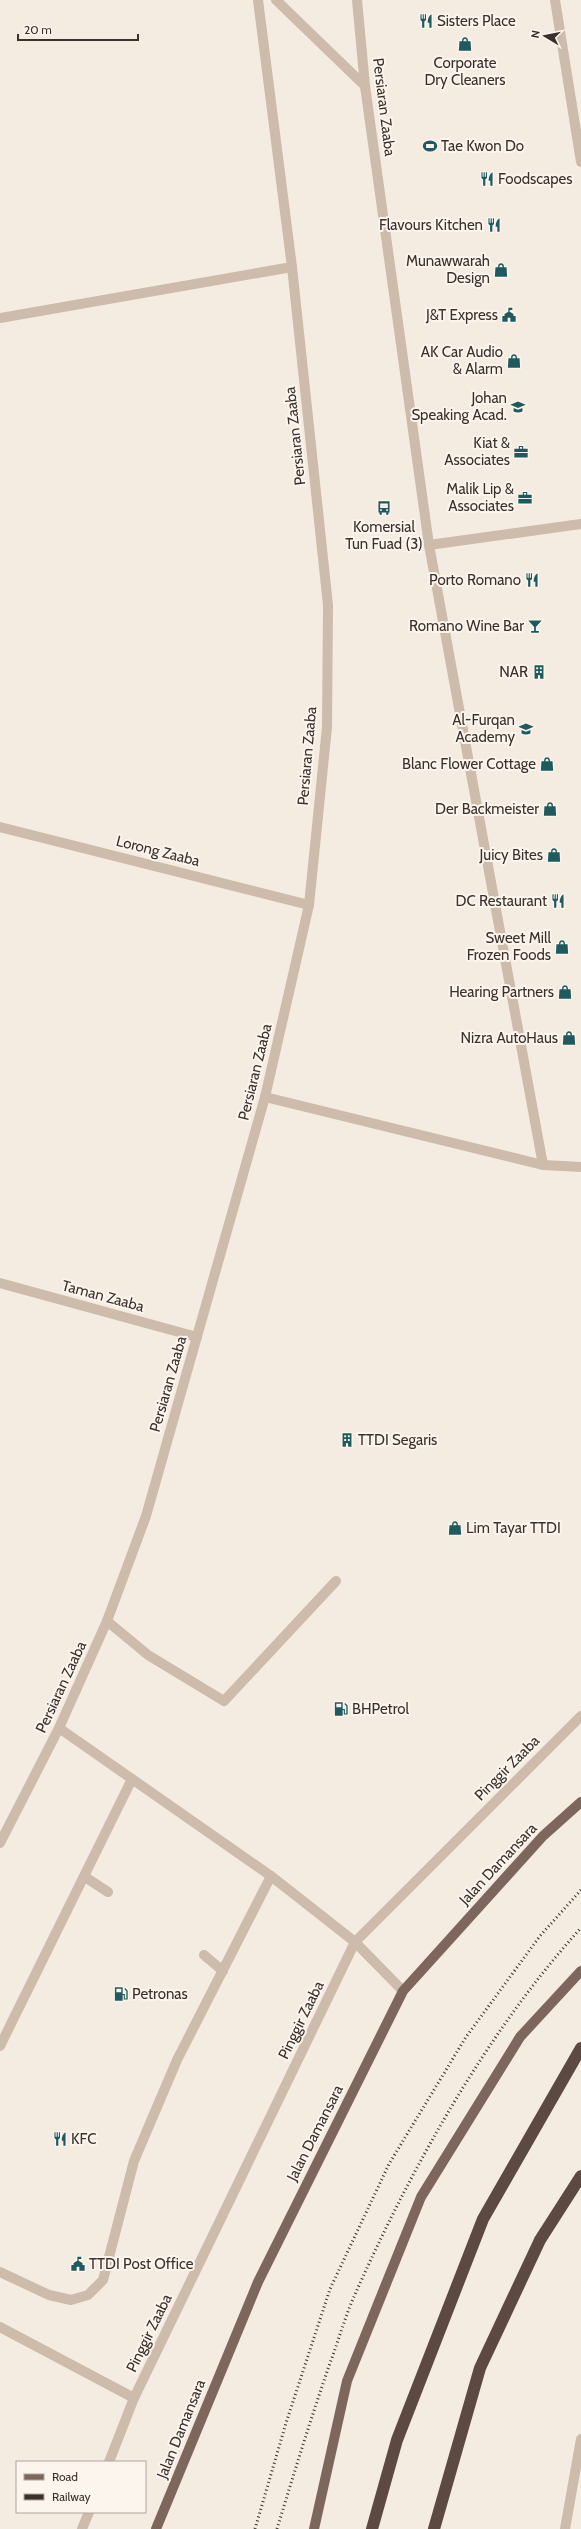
<svg xmlns="http://www.w3.org/2000/svg" width="581" height="2529" font-family="Cabin,sans-serif">
	<style>
		.lines { fill: none; stroke-linecap: round; stroke-linejoin: round }
		.service { stroke: #cdbbac; stroke-width: 10 }
		.minor { stroke: #cdbbac; stroke-width: 10 }
		.primary { stroke: #7d675c; stroke-width: 10 }
		.motorway { stroke: #5c4a42; stroke-width: 12 }
		.rail { stroke: #3b302b; stroke-width: 3; stroke-dasharray: 1 3; stroke-linecap: butt }
		.labels { text-anchor: middle; dominant-baseline: central; stroke-width: 4; stroke-linejoin: round; paint-order: stroke }
		.poi-label { font-size: 15px; fill: #3b302b; stroke: #fbf5ee; text-anchor: end }
		.street-label { font-size: 15px; fill: #3b302b; stroke: #fbf5ee }
	</style>
	<rect width="100%" height="100%" fill="#f4ebe1"/>
	<g class="lines">
		<g class="service">
			<polyline points="555,0 581,162"/>
			<polyline points="429,545 581,524"/>
			<polyline points="107,1621 148,1655 224,1701 336,1581"/>
			<polyline points="59,1728 271,1876 355,1942"/>
			<polyline points="85,1877 108,1892"/>
			<polyline points="204,1955 223,1971"/>
			<polyline points="0,2046 132,1779"/>
			<polyline points="0,2272 49,2295 71,2300 88,2295 103,2280 134,2161 177,2060 271,1876"/>
		</g>
		<g class="minor">
			<polyline points="276,0 365,86"/>
			<polyline points="357,0 365,86 429,545 543,1165"/>
			<polyline points="0,318 292,267"/>
			<polyline points="0,827 309,905"/>
			<polyline points="265,1097 543,1165 581,1167"/>
			<polyline points="0,1283 197,1337"/>
			<polyline points="0,1843 59,1728 107,1621 146,1516 265,1097 309,905 327,727 328,605 292,267 258,0"/>
			<polyline points="355,1942 403,1991"/>
			<polyline points="0,2327 134,2398"/>
			<polyline points="109,2462 134,2398 355,1942 581,1716"/>
			<polyline points="82,2529 89,2512"/>
			<polyline points="565,2529 581,2439"/>
		</g>
		<g class="primary">
			<polyline points="156,2529 258,2282 403,1991 543,1836 581,1802"/>
			<polyline points="314,2529 347,2381 421,2197 520,2037 581,1971"/>
		</g>
		<g class="motorway">
			<polyline points="372,2529 397,2440 483,2219 581,2048"/>
			<polyline points="434,2529 480,2368 540,2240 581,2176"/>
		</g>
		<g class="rail">
			<polyline points="255,2529 286,2423 330,2289 389,2164 466,2037 540,1936 581,1890"/>
			<path d="M277 2529C294 2473 311 2418 330 2363 338 2342 344 2320 353 2299 409 2172 487 2031 581 1928"/>
		</g>
	</g>
	<defs>
		<symbol id="restaurant-bare" viewBox="-9 -9 18 18"><path d="M-5-6h1v4h1v-4h1v4h1v-4h1v5L-1.5 .5V6h-2V.5L-5-1ZM5-6V6H3V1.5H1.5Q1.5-4 5-6Z" fill="#1f5a5e" stroke="#fbf5ee" stroke-width="2.5" paint-order="stroke"/></symbol>
		<symbol id="shop-bare" viewBox="-9 -9 18 18"><path d="M-5-2.5h2.3a2.7 3.5 0 0 1 5.4 0H5L5.5 6h-11ZM-1.5-2.5h3a1.5 2.3 0 0 0-3 0Z" fill="#1f5a5e" stroke="#fbf5ee" stroke-width="2.5" paint-order="stroke"/></symbol>
		<symbol id="stadium-bare" viewBox="-9 -9 18 18"><path d="M0-5a6.5 5 0 1 0 0 10a6.5 5 0 1 0 0-10ZM-3.5-1.8h7v3.6h-7Z" fill="#1f5a5e" stroke="#fbf5ee" stroke-width="2.5" paint-order="stroke"/></symbol>
		<symbol id="civic-bare" viewBox="-9 -9 18 18"><path d="M-.6-6.5H3V-4.5H.6V-3L4-1V1h2V6H-6V1h2V-1L-.6-3ZM-1.2 2.5V6h2.4V2.5Z" fill="#1f5a5e" stroke="#fbf5ee" stroke-width="2.5" paint-order="stroke"/></symbol>
		<symbol id="school-bare" viewBox="-9 -9 18 18"><path d="M0-5L7-2L0 1L-7-2ZM-4 1L0 2.5L4 1V4Q0 6-4 4Z" fill="#1f5a5e" stroke="#fbf5ee" stroke-width="2.5" paint-order="stroke"/></symbol>
		<symbol id="office-bare" viewBox="-9 -9 18 18"><path d="M-6-3h4V-5.5h4V-3h4V5H-6ZM-1-4.5V-3h2v-1.5ZM-6 0V1H6V0Z" fill="#1f5a5e" stroke="#fbf5ee" stroke-width="2.5" paint-order="stroke"/></symbol>
		<symbol id="bus-bare" viewBox="-9 -9 18 18"><path d="M-5-6H5V4H4V6H2V4H-2V6H-4V4H-5ZM-3.5-4V0h7V-4ZM-3.5 1.2v1.5H-2V1.2ZM2 1.2v1.5H3.5V1.2Z" fill="#1f5a5e" stroke="#fbf5ee" stroke-width="2.5" paint-order="stroke"/></symbol>
		<symbol id="bar-bare" viewBox="-9 -9 18 18"><path d="M-6-5H6L.8 .8V4.5H3.5V6h-7V4.5H-.8V.8Z" fill="#1f5a5e" stroke="#fbf5ee" stroke-width="2.5" paint-order="stroke"/></symbol>
		<symbol id="building-bare" viewBox="-9 -9 18 18"><path d="M-4-6H4V6H1V3H-1V6H-4ZM-2.5-4.3h1.7v1.8h-1.7ZM.8-4.3h1.7v1.8H.8ZM-2.5-1h1.7V.8h-1.7ZM.8-1h1.7V.8H.8Z" fill="#1f5a5e" stroke="#fbf5ee" stroke-width="2.5" paint-order="stroke"/></symbol>
		<symbol id="fuel-bare" viewBox="-9 -9 18 18"><path d="M-5.5-6h7V0h2V4h1.3V-2.5L3-4.5l.8-.8L6-3V5H2.5V1h-1V6h-7ZM-4.2-4.7v3.2H.2V-4.7Z" fill="#1f5a5e" stroke="#fbf5ee" stroke-width="2.5" paint-order="stroke"/></symbol>
	</defs>
	<g fill-rule="evenodd">
		<use href="#restaurant-bare" x="416" y="11" width="20" height="20"/>
		<use href="#shop-bare" x="455" y="34" width="20" height="20"/>
		<use href="#stadium-bare" x="420" y="136" width="20" height="20"/>
		<use href="#restaurant-bare" x="477" y="169" width="20" height="20"/>
		<use href="#restaurant-bare" x="484" y="215" width="20" height="20"/>
		<use href="#shop-bare" x="491" y="260" width="20" height="20"/>
		<use href="#civic-bare" x="499" y="305" width="20" height="20"/>
		<use href="#shop-bare" x="504" y="351" width="20" height="20"/>
		<use href="#school-bare" x="508" y="397" width="20" height="20"/>
		<use href="#office-bare" x="511" y="442" width="20" height="20"/>
		<use href="#office-bare" x="515" y="488" width="20" height="20"/>
		<use href="#bus-bare" x="374" y="498" width="20" height="20"/>
		<use href="#restaurant-bare" x="522" y="570" width="20" height="20"/>
		<use href="#bar-bare" x="525" y="616" width="20" height="20"/>
		<use href="#building-bare" x="529" y="662" width="20" height="20"/>
		<use href="#school-bare" x="516" y="719" width="20" height="20"/>
		<use href="#shop-bare" x="537" y="754" width="20" height="20"/>
		<use href="#shop-bare" x="540" y="799" width="20" height="20"/>
		<use href="#shop-bare" x="544" y="845" width="20" height="20"/>
		<use href="#restaurant-bare" x="548" y="891" width="20" height="20"/>
		<use href="#shop-bare" x="552" y="937" width="20" height="20"/>
		<use href="#shop-bare" x="555" y="982" width="20" height="20"/>
		<use href="#shop-bare" x="559" y="1028" width="20" height="20"/>
		<use href="#building-bare" x="337" y="1430" width="20" height="20"/>
		<use href="#shop-bare" x="445" y="1518" width="20" height="20"/>
		<use href="#fuel-bare" x="331" y="1699" width="20" height="20"/>
		<use href="#fuel-bare" x="111" y="1984" width="20" height="20"/>
		<use href="#restaurant-bare" x="50" y="2129" width="20" height="20"/>
		<use href="#civic-bare" x="68" y="2254" width="20" height="20"/>
	</g>
	<g class="labels">
		<g class="poi-label">
			<text x="437" y="21" text-anchor="start">Sisters Place</text>
			<text x="465" y="63" text-anchor="middle">Corporate<tspan x="465" dy="17">Dry Cleaners</tspan></text>
			<text x="441" y="146" text-anchor="start">Tae Kwon Do</text>
			<text x="498" y="179" text-anchor="start">Foodscapes</text>
			<text x="483" y="225">Flavours Kitchen</text>
			<text x="490" y="261">Munawwarah<tspan x="490" dy="17">Design</tspan></text>
			<text x="498" y="315">J&amp;T Express</text>
			<text x="503" y="352">AK Car Audio<tspan x="503" dy="17">&amp; Alarm</tspan></text>
			<text x="507" y="398">Johan<tspan x="507" dy="17">Speaking Acad.</tspan></text>
			<text x="510" y="443">Kiat &amp;<tspan x="510" dy="17">Associates</tspan></text>
			<text x="514" y="489">Malik Lip &amp;<tspan x="514" dy="17">Associates</tspan></text>
			<text x="384" y="527" text-anchor="middle">Komersial<tspan x="384" dy="17">Tun Fuad (3)</tspan></text>
			<text x="521" y="580">Porto Romano</text>
			<text x="524" y="626">Romano Wine Bar</text>
			<text x="528" y="672">NAR</text>
			<text x="515" y="720">Al-Furqan<tspan x="515" dy="17">Academy</tspan></text>
			<text x="536" y="764">Blanc Flower Cottage</text>
			<text x="539" y="809">Der Backmeister</text>
			<text x="543" y="855">Juicy Bites</text>
			<text x="547" y="901">DC Restaurant</text>
			<text x="551" y="938">Sweet Mill<tspan x="551" dy="17">Frozen Foods</tspan></text>
			<text x="554" y="992">Hearing Partners</text>
			<text x="558" y="1038">Nizra AutoHaus</text>
			<text x="358" y="1440" text-anchor="start">TTDI Segaris</text>
			<text x="466" y="1528" text-anchor="start">Lim Tayar TTDI</text>
			<text x="352" y="1709" text-anchor="start">BHPetrol</text>
			<text x="132" y="1994" text-anchor="start">Petronas</text>
			<text x="71" y="2139" text-anchor="start">KFC</text>
			<text x="89" y="2264" text-anchor="start">TTDI Post Office</text>
		</g>
		<g class="street-label">
			<text transform="translate(384 107) rotate(83)">Persiaran Zaaba</text>
			<text transform="translate(295 436) rotate(-96)">Persiaran Zaaba</text>
			<text transform="translate(307 756) rotate(-85)">Persiaran Zaaba</text>
			<text transform="translate(158 851) rotate(14)">Lorong Zaaba</text>
			<text transform="translate(255 1072) rotate(-76)">Persiaran Zaaba</text>
			<text transform="translate(103 1296) rotate(15)">Taman Zaaba</text>
			<text transform="translate(168 1384) rotate(-74)">Persiaran Zaaba</text>
			<text transform="translate(61 1687) rotate(-65)">Persiaran Zaaba</text>
			<text transform="translate(507 1768) rotate(-45)">Pinggir Zaaba</text>
			<text transform="translate(498 1864) rotate(-47)">Jalan Damansara</text>
			<text transform="translate(301 2020) rotate(-64)">Pinggir Zaaba</text>
			<text transform="translate(315 2133) rotate(-63)">Jalan Damansara</text>
			<text transform="translate(149 2333) rotate(-64)">Pinggir Zaaba</text>
			<text transform="translate(181 2429) rotate(-68)">Jalan Damansara</text>
		</g>
	</g>
	<rect x="16" y="2461" width="130" height="52" fill="#fbf5ee" stroke="#aea6a0"/>
	<rect x="24" y="2474" width="20" height="6" fill="#7d675c" stroke="#aea6a0"/>
	<text x="52" y="2481" font-size="12" fill="#3b302b">Road</text>
	<rect x="24" y="2494" width="20" height="6" fill="#3b302b" stroke="#aea6a0"/>
	<text x="52" y="2501" font-size="12" fill="#3b302b">Railway</text>
	<g transform="translate(545 36) rotate(280)" stroke="#fbf5ee" stroke-width="3" paint-order="stroke">
	<path d="M0-3L7 15L0 10L-7 15Z" fill="#3b302b"/>
	<text y="-6" font-size="11" font-weight="bold" text-anchor="middle" fill="#3b302b">N</text>
	</g>
	<path d="M18 34v6h120v-6" fill="none" stroke="#3b302b" stroke-width="2"/>
	<text x="24" y="34" font-size="12" fill="#3b302b" stroke="#fbf5ee" stroke-width="3" paint-order="stroke">20 m</text>
</svg>
